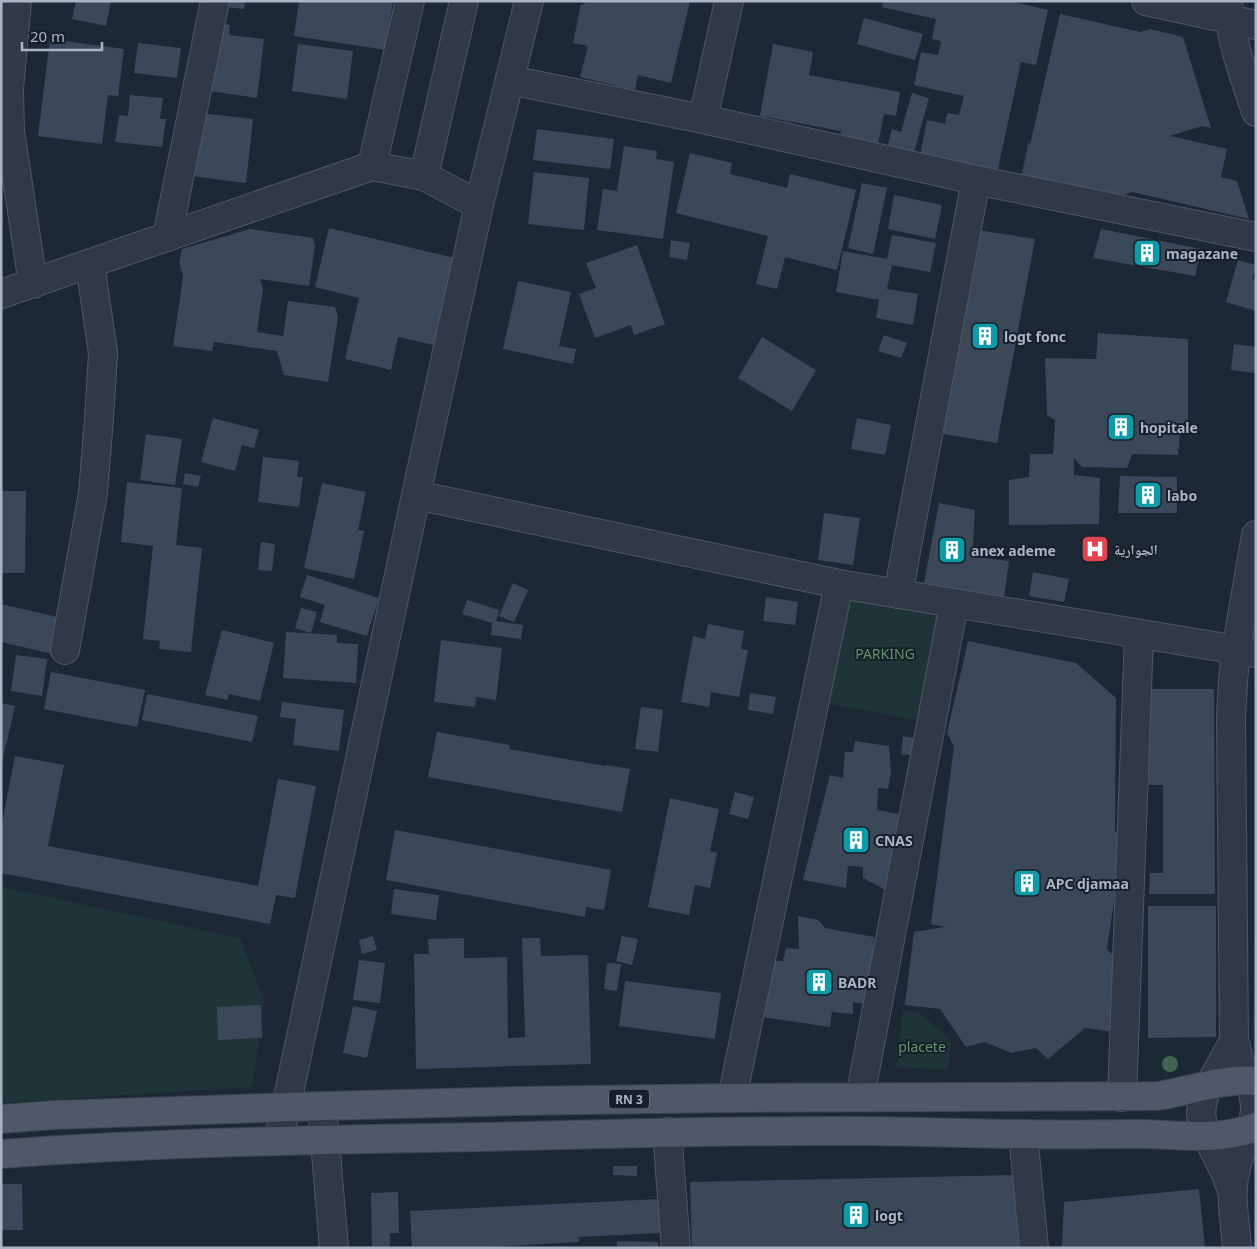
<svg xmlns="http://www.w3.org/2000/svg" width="1257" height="1249" font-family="'Noto Sans','Noto Naskh Arabic',sans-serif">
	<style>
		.green { fill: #1f3436 }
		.building { fill: #3b4859 }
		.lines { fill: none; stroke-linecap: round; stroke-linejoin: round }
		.minor-casing { stroke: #4e5764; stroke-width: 30 }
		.major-casing { stroke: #3a434f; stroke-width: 30 }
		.minor { stroke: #313946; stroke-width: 28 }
		.major { stroke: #4e5866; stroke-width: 28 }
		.tree { fill: #436354 }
		.labels { text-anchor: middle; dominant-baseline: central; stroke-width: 4; stroke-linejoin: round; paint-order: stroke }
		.shield { fill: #171f2a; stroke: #7e8796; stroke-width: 1 }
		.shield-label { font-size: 12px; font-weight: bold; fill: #aab4c4 }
		.poi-label { font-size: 14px; font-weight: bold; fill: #aab4c4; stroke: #171f2a; text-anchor: start }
		.park-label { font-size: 14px; fill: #62946d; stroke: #171f2a }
	</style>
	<rect width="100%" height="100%" fill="#1d2835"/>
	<g class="green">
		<polygon points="841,588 952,605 932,723 814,701"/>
		<polygon points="1,887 240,938 264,1001 252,1087 1,1103"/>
		<polygon points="1256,899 1256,1044 1253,1043"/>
		<polygon points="903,1010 917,1011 951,1040 948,1070 896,1067"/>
	</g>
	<g class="building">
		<polygon points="76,1 111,1 106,26 72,19"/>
		<polygon points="208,1 245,1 244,9 207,5"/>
		<polygon points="299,1 393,1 386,50 294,36"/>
		<polygon points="585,1 690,1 671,83 638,75 635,90 580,77 588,46 573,43 581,4 584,5"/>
		<polygon points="883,1 1009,1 1048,10 1036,65 1021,62 996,178 920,156 927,120 945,124 947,113 959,115 964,96 914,85 921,52 938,55 941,41 932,39 936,19 882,7"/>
		<polygon points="1060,14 1140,32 1150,29 1183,37 1211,128 1202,126 1170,136 1227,149 1221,177 1237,181 1249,219 1132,192 1113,198 1021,177 1029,141 1030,145"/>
		<polygon points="864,18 923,34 915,60 857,44"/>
		<polygon points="210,22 230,25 229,35 264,39 257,98 202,90"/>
		<polygon points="50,39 124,49 118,96 108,95 102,144 38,136"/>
		<polygon points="138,43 181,48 177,78 134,73"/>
		<polygon points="298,44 353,51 347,99 292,91"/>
		<polygon points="773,44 813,52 809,75 900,92 896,116 884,114 878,144 840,137 841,131 760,116"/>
		<polygon points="912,93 929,98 913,156 887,148 892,129 901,132"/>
		<polygon points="130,95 163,98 160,119 166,119 162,147 115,142 119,115 128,116"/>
		<polygon points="199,113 253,119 246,183 191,176"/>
		<polygon points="537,129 614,139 610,169 533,160"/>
		<polygon points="624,146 657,151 656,159 674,162 663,239 597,230 603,189 617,191"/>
		<polygon points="690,153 732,163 730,174 787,188 790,174 856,190 837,270 785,257 777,289 756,284 768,236 676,213"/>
		<polygon points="534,172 589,178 584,230 528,224"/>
		<polygon points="862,183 887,188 873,254 848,248"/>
		<polygon points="894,195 942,205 935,239 888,229"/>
		<polygon points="329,228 463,260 442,347 398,337 391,370 345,359 359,298 315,287"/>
		<polygon points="250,229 313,238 315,245 309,286 260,279 263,289 257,332 283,336 288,301 335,307 338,317 328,382 284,375 277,351 214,342 212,351 173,346 183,276 179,262 182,249"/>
		<polygon points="972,229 1035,239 997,443 937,433"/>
		<polygon points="1101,229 1201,249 1195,276 1093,258"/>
		<polygon points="892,235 936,243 930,272 892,265 887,289 918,294 913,325 876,318 879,300 836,292 843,251 887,259"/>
		<polygon points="671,240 690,243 687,260 669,257"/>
		<polygon points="637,245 665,324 634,335 631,325 595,338 579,294 596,288 586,263"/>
		<polygon points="1238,260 1256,265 1252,279 1256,280 1256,311 1226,302"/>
		<polygon points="518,281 571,292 559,346 576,349 573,364 503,349"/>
		<polygon points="1098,333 1188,339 1188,433 1180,433 1178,455 1132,454 1127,468 1082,467 1074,458 1074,475 1100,478 1099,524 1009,525 1009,480 1029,477 1030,454 1053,454 1055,420 1047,415 1045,358 1096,359"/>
		<polygon points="884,335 907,343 901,358 878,351"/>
		<polygon points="762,337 816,370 792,411 738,378"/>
		<polygon points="1234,344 1256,347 1256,373 1231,370"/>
		<polygon points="213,418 259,430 254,448 242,445 235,471 201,462"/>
		<polygon points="857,418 891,425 885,455 851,449"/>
		<polygon points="146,434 182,439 175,485 140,480"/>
		<polygon points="263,457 299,461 297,477 303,477 299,507 258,502"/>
		<polygon points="185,473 201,476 198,487 183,484"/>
		<polygon points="1120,476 1177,477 1177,513 1118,513"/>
		<polygon points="127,482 182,488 176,545 202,548 191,652 159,649 160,641 143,639 153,546 121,542"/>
		<polygon points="322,483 366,492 358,530 364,531 354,579 304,568"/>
		<polygon points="1,491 26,491 25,573 1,573"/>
		<polygon points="939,503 975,510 973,544 976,557 1009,561 1004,598 924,583"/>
		<polygon points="824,513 860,518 853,565 818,560"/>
		<polygon points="261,542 275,544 272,571 258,570"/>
		<polygon points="1033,572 1069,579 1064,602 1029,596"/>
		<polygon points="307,575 379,598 367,636 320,622 325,605 300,597"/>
		<polygon points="513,583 528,590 514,622 499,616"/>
		<polygon points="766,597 798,602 795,625 763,621"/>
		<polygon points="467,600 499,610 496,621 523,625 521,639 491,635 492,623 462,614"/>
		<polygon points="1,604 61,618 53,654 1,642"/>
		<polygon points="301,608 317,612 311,633 295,628"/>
		<polygon points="708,624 744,631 741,649 748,650 739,697 711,692 709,707 681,702 693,636 705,639"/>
		<polygon points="222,630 274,643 260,701 229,694 227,700 205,695"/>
		<polygon points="286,632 337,635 337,643 358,644 356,683 283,678"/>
		<polygon points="441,640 502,648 496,700 476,697 475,707 434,702"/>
		<polygon points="968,641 1076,663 1116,698 1115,831 1123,842 1107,949 1120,963 1114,1032 1085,1028 1048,1059 1036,1048 1011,1053 985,1042 966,1047 940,1009 905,1005 914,932 945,927 931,924 954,746 947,733"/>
		<polygon points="16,655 47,659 42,696 11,691"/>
		<polygon points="51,672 145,690 137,727 44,709"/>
		<polygon points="1149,689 1214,689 1215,894 1149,894 1150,873 1163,873 1163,785 1149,785"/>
		<polygon points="750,693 776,697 773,714 748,710"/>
		<polygon points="147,694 258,716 252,742 142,720"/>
		<polygon points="282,702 344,710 339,751 293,745 296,719 280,717"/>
		<polygon points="1,703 15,706 2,763 1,763"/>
		<polygon points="641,707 663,710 658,752 635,749"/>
		<polygon points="437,732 510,745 509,749 605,766 606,765 630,769 622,812 428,777"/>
		<polygon points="903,736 918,739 916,756 901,754"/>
		<polygon points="855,741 889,746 891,772 888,789 878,788 877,810 904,815 887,891 863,878 863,867 848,866 846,888 803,880 830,775 843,778 845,752 853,752"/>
		<polygon points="15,756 64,765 48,846 258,886 278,779 316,786 295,898 276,895 270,924 1,873 1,828"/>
		<polygon points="735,792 754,797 748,819 729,814"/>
		<polygon points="670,798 719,809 710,851 717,853 710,888 695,885 689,915 648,907"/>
		<polygon points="395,830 611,870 604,910 586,907 585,917 386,880"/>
		<polygon points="394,889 439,895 436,920 391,914"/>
		<polygon points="1148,906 1216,906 1216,1037 1148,1038"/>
		<polygon points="798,916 818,920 825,928 874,937 869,1005 853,1002 853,1014 832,1012 830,1027 762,1017 770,961 783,961 786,948 799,949"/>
		<polygon points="373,936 377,950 362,954 359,940"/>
		<polygon points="622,936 638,939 632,965 616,961"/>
		<polygon points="464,938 464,958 507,957 508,1038 525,1037 522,938 540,938 541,956 588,955 591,1064 416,1069 414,954 429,954 428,939"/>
		<polygon points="359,960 385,963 380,1003 353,1000"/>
		<polygon points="607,963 621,964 617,991 604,989"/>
		<polygon points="625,981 721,993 715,1039 619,1026"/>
		<polygon points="261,1005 262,1038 218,1040 217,1007"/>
		<polygon points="353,1006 377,1011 367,1058 343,1053"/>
		<polygon points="613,1166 637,1166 637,1176 613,1175"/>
		<polygon points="1016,1175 1023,1248 692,1248 690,1182"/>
		<polygon points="1,1184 22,1184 23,1230 1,1230"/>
		<polygon points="1199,1189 1205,1248 1062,1248 1064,1202"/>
		<polygon points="398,1192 399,1233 390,1233 390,1248 372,1248 371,1193"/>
		<polygon points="660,1199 662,1233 579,1237 579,1242 472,1248 412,1248 410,1211"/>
		<polygon points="617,1241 658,1242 658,1248 617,1248"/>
	</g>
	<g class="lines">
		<defs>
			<g id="minor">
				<polyline points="17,1 9,89 10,131 33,284"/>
				<polyline points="729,1 703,119 976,180 1256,237"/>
				<polyline points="1146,1 1256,25"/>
				<path d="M1228 1C1230 40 1244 76 1256 112"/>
				<polyline points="510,80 703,119"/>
				<polyline points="372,166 410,1"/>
				<polyline points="424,176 464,1"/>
				<polyline points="167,237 215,1"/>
				<polyline points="1,294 372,166 424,176 479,205"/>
				<polyline points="416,495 839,584 1256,653"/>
				<polyline points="898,594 976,180"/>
				<polyline points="65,650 93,493 99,419 103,353 90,264"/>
				<polyline points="860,1097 954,604"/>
				<polyline points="1122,1097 1139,635"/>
				<polyline points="732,1098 839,584"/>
				<polyline points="322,1106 334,1248"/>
				<polyline points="667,1132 676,1248"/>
				<polyline points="1023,1134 1034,1248"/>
				<polyline points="278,1141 286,1107 416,495 479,205 529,1"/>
				<polyline points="1232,1191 1225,1172 1207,1136 1203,1126 1201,1114 1202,1104 1205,1093 1234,1041"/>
				<path d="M1237 1248C1235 1221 1229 1194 1236 1168 1240 1148 1254 1131 1255 1110 1256 1095 1248 1081 1242 1067 1239 1059 1237 1050 1234 1041L1231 718 1233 681 1236 651 1256 535"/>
			</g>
			<g id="major">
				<path d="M1 1119 54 1115 322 1106 516 1101 732 1098 1158 1096C1190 1091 1222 1078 1256 1081"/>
				<path d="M1 1154C161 1142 321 1140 481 1137 607 1134 733 1130 859 1131 914 1131 969 1134 1024 1134 1061 1135 1099 1134 1137 1134 1180 1134 1215 1142 1256 1127"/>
			</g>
		</defs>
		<use href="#minor" class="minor-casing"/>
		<use href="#major" class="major-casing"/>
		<use href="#minor" class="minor"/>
		<use href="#major" class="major"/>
	</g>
	<circle class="tree" cx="1170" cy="1064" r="8"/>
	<defs>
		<symbol id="building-square" viewBox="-11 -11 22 22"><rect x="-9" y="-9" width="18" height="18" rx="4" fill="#0f9aa8" stroke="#171f2a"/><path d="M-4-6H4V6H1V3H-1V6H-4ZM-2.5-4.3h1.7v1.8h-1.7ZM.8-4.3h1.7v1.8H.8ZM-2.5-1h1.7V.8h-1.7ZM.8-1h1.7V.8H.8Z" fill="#fff"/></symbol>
		<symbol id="hospital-square" viewBox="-11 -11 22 22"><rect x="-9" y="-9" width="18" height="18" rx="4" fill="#e0444e" stroke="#171f2a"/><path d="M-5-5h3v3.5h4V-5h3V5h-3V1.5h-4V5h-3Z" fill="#fff"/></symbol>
	</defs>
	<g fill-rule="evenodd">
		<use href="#building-square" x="1131" y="237" width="32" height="32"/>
		<use href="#building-square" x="969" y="320" width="32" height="32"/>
		<use href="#building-square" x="1105" y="411" width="32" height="32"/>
		<use href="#building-square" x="1132" y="479" width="32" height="32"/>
		<use href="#hospital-square" x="1079" y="533" width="32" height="32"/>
		<use href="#building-square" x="936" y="534" width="32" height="32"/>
		<use href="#building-square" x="840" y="824" width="32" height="32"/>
		<use href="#building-square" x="1011" y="867" width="32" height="32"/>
		<use href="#building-square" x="803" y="966" width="32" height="32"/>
		<use href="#building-square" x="840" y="1199" width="32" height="32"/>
	</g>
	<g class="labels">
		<rect class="shield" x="609" y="1089.5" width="40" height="19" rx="4"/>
		<g class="shield-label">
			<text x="629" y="1099">RN 3</text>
		</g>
		<g class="poi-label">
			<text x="1166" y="253">magazane</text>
			<text x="1004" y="336">logt fonc</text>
			<text x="1140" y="427">hopitale</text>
			<text x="1167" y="495">labo</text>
			<text x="1114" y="549">الجوارية</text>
			<text x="971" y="550">anex ademe</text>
			<text x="875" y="840">CNAS</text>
			<text x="1046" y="883">APC djamaa</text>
			<text x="838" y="982">BADR</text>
			<text x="875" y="1215">logt</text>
		</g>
		<g class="park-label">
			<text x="885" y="653">PARKING</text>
			<text x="922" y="1046">placete</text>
		</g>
	</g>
	<rect width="1257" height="1249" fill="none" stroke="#aab4c4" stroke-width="5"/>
	<path d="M22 42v8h80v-8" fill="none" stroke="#aab4c4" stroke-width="2.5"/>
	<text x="30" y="42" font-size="15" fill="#aab4c4" stroke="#171f2a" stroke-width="4" paint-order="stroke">20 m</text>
</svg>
